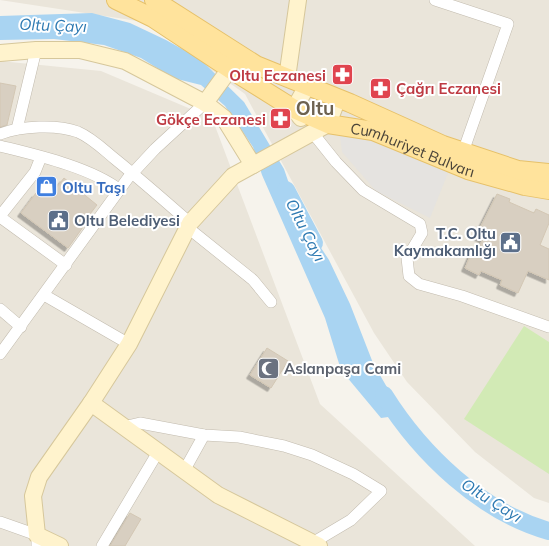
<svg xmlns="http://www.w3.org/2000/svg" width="549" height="546" font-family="Mulish,sans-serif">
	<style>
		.residential { fill: #eae5da }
		.green { fill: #d2eab5 }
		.parking { fill: #e5e3e0 }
		.water { fill: #a9d4f2 }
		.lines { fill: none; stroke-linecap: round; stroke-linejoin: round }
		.river { stroke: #a9d4f2; stroke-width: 18 }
		.building { fill: #d8cfc1; stroke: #d3c7b4; filter: url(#shadow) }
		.street-casing { stroke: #c2bbae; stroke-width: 12 }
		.secondary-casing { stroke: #d6c79b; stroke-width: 18 }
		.primary-casing { stroke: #e6c16a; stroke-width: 20 }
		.street { stroke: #fff; stroke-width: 11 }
		.secondary { stroke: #fff3cd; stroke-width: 16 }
		.primary { stroke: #ffe39c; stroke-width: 18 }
		.labels { text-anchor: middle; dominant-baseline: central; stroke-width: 4; stroke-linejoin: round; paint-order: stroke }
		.health-label { font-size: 15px; font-weight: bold; fill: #be3a42; stroke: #fff; text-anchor: end }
		.street-label { font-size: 15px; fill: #4b4439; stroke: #fff }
		.shop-label { font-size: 15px; font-weight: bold; fill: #366cbe; stroke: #fff; text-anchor: start }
		.service-label { font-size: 15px; font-weight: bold; fill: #4e5e75; stroke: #fff; text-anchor: start }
		.worship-label { font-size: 15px; font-weight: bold; fill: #5b616d; stroke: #fff; text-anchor: start }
		.water-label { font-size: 16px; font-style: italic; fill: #2e7ab2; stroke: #fff }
		.district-label { font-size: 19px; font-weight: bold; fill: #6e6250; stroke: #fff }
	</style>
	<defs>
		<filter id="shadow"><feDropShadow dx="-3.5" dy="3.5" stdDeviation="0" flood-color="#0004"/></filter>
	</defs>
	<rect width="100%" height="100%" fill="#f6f3ec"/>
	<g class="residential">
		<polygon points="0,0 549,0 549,503 534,498 475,452 407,382 374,333 245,94 144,22"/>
		<polygon points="0,61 101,71 212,118 320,404 475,546 0,546"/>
	</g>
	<polygon class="green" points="524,326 549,342 549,474 464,419"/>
	<polygon class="parking" points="339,129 378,137 450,168 430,218 376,191 342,152"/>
	<polygon class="water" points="92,13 130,23 166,40 200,59 244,102 284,169 300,216 329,260 350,304 373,363 403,415 381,418 341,370 325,318 262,175 253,147 225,106 201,85 173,78 141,58 104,45 54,39 0,40 0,16"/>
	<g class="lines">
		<g class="river">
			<polyline points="286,190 314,243"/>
			<path d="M384 395C421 454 481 512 549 531"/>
		</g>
	</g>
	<g class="building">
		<polygon points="0,83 16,86 7,125 0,127"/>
		<polygon points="64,178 97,205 86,219 88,220 68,248 21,213 36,193 41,196 47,189 52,193"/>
		<polygon points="497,194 510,199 509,202 534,213 536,209 549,215 549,223 540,245 549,249 549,280 528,271 518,293 500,285 502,280 481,271 479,275 465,268 472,252 476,253 483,239 476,236"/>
		<polygon points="267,348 288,361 271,388 250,375"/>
		<polygon points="130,513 141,519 125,546 110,546"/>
	</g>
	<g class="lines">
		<defs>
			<g id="street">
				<polyline points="435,0 508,24 463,152"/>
				<polyline points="17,129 36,50"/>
				<polyline points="312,132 336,162 363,190 420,224 422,233 407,258 409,276 419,284 462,296 549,327"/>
				<path d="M0 134C21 126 57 124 78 132 92 138 104 150 115 159 141 180 165 201 190 223"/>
				<path d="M0 146C36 155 90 167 120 190"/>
				<polyline points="0,216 35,172 41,157"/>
				<polyline points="0,217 66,265"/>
				<polyline points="187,227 253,280 271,302"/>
				<polyline points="44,295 129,344"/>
				<polyline points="0,309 21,327"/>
				<polyline points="0,354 128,178 155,149 205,103"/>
				<polyline points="123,427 140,423 204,435 239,437 284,446 312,455 353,474 381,491 351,520 309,545"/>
				<polyline points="184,471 204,435"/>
				<polyline points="0,522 37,535 37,546"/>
				<polyline points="102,546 158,452"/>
			</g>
			<g id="secondary">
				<polyline points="0,53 36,50 80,50 125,61 205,103 224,118 253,165"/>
				<polyline points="287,78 298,0"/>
				<polyline points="205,103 237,59"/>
				<polyline points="301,118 294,109 307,86"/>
				<polyline points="91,403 218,495 319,546"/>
				<polyline points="60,546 37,535 33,496 39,477 91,403 129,344 190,223 233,176 328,124 338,98"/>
			</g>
			<g id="primary">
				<path id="s1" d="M116 0 153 18 230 69 294 109 328 124 373 131 468 170 525 186 549 190"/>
				<polyline points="154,0 256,65 350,103 443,145 518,170 549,173"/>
			</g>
		</defs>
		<use href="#street" class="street-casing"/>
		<use href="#secondary" class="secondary-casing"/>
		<use href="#primary" class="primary-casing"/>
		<use href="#street" class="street"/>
		<use href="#secondary" class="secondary"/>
		<use href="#primary" class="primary"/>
	</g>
	<defs>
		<symbol id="pharmacy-square" viewBox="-11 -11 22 22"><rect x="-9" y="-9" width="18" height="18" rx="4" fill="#e0444e" stroke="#fff"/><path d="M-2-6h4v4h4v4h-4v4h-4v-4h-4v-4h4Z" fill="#fff"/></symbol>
		<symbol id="shop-square" viewBox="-11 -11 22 22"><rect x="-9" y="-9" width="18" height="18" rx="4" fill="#3f7fe0" stroke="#fff"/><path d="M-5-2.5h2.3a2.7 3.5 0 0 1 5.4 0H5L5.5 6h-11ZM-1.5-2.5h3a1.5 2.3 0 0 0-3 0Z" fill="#fff"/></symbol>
		<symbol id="civic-square" viewBox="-11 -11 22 22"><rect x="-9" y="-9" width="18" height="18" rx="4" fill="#5c6f8a" stroke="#fff"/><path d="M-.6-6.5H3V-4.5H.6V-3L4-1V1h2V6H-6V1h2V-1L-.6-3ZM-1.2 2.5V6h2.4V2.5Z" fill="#fff"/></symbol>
		<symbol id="mosque-square" viewBox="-11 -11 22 22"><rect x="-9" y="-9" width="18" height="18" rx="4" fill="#6b7280" stroke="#fff"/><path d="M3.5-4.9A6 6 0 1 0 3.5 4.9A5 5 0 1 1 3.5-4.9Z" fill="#fff"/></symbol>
	</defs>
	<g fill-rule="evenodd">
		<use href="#pharmacy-square" x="330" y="62" width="25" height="25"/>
		<use href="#pharmacy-square" x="368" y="76" width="25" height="25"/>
		<use href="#pharmacy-square" x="268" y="106" width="25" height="25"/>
		<use href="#shop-square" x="34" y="174" width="25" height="25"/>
		<use href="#civic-square" x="46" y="208" width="25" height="25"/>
		<use href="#civic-square" x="498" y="230" width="25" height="25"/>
		<use href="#mosque-square" x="256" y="356" width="25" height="25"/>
	</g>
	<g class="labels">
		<g class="health-label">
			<text x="326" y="75">Oltu Eczanesi</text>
			<text x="396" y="88" text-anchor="start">Çağrı Eczanesi</text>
			<text x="266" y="119">Gökçe Eczanesi</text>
		</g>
		<g class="street-label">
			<text stroke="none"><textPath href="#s1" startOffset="335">Cumhuriyet Bulvarı</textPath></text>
		</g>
		<g class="shop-label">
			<text x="62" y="187">Oltu Taşı</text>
		</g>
		<g class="service-label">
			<text x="74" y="220">Oltu Belediyesi</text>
			<text x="496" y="233" text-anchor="end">T.C. Oltu<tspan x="496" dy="17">Kaymakamlığı</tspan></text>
		</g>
		<g class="worship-label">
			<text x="284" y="368">Aslanpaşa Cami</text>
		</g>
		<g class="water-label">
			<text transform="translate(53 25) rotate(2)">Oltu Çayı</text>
			<text transform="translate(306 230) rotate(63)">Oltu Çayı</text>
			<text transform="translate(492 500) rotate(32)">Oltu Çayı</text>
		</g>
		<g class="district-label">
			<text x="315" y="108">Oltu</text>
		</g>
	</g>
</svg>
